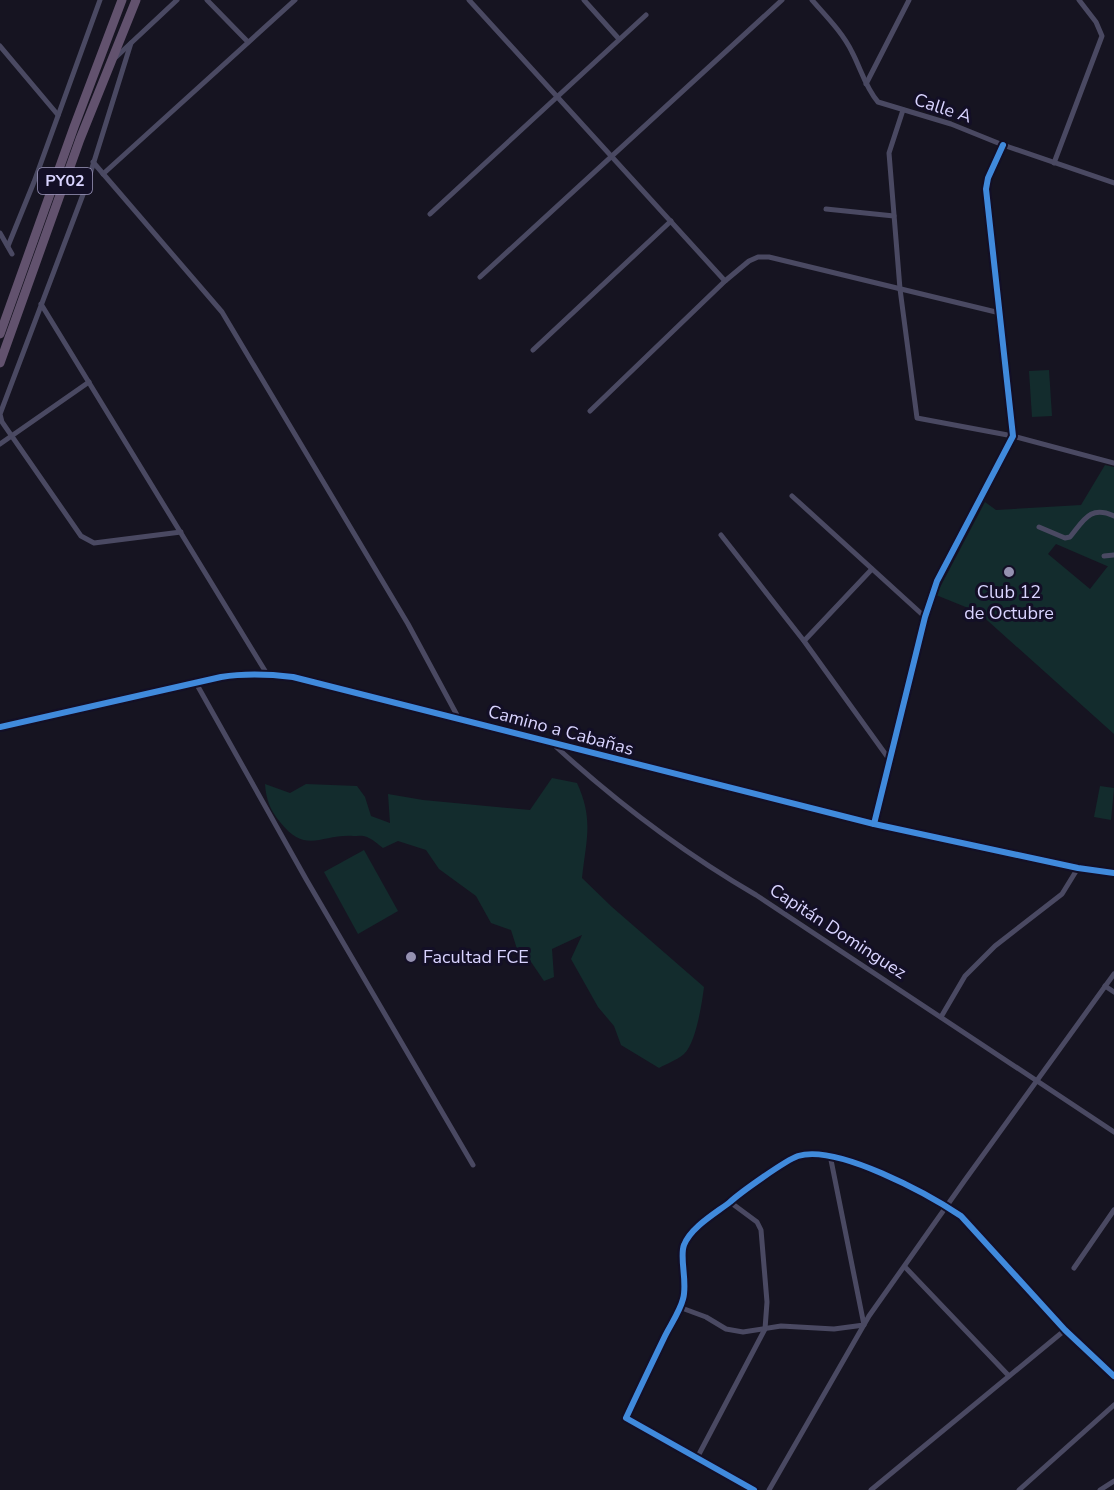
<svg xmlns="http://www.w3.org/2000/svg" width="1114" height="1490" font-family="'Nunito Sans',sans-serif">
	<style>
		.green { fill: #132c2d; fill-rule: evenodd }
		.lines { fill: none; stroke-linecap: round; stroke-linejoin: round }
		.minor { stroke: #4a4962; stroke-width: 5 }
		.tertiary { stroke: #4a4962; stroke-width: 7 }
		.trunk { stroke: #62526e; stroke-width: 9 }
		.cycleway-casing { stroke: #130f26; stroke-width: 10 }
		.cycleway { stroke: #408adc; stroke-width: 6 }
		.poi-dot { fill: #9591b1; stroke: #130f26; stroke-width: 2 }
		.labels { text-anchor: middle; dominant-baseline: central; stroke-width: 6; stroke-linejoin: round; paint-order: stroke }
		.shield { fill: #130f26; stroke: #9e99be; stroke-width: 1.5 }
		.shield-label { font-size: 16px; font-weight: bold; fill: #d9d4ff }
		.street-label { font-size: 18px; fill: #d9d4ff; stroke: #130f26 }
		.poi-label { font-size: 18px; fill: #d9d4ff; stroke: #130f26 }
	</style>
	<rect width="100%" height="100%" fill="#161421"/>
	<g class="green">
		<polygon points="1049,370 1052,416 1032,417 1029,371"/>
		<path d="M1105 465 1114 467V734L978 612 936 595 985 502 996 510 1081 505ZM1056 544 1107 566H1108L1090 589 1048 554Z"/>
		<path d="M552 778 577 783C594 820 586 840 582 878L612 907 704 987C702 1003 696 1043 684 1054 677 1060 666 1064 659 1068L621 1045 614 1026 598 1007 571 959 582 935 552 949 554 977 544 981 527 956 517 949 511 930 491 923 476 896 439 869 426 850 398 841 383 848C378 844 372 839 367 837 363 835 357 836 353 836 321 834 306 855 280 822 270 810 266 799 265 784L290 793 306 784 357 786 365 797 371 816 390 823 388 794 423 800 530 810Z"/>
		<polygon points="1100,786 1114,788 1111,820 1094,817"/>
		<polygon points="364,850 398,911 358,934 324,872"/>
	</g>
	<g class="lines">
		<g class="minor">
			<polyline points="207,0 248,42"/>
			<polyline points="469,0 725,281"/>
			<polyline points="584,0 619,39"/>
			<path d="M812 0C826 16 843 33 852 52 861 69 865 87 878 102L951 124 1003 145 1114 183"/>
			<polyline points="131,43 87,184 0,414 2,422 81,536 94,543 181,532"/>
			<polyline points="0,46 58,115"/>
			<polyline points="115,58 177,0"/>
			<polyline points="866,84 909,0"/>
			<polyline points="903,110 889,153 900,289 917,418 1013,436 1114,463"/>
			<polyline points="93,162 222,312 408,624 458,717"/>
			<polyline points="1054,163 1102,36 1096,22 1079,0"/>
			<polyline points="103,174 295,0"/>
			<polyline points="826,209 894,216"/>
			<polyline points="430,214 646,15"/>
			<polyline points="0,233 12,254"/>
			<polyline points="8,246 34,182 100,0"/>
			<polyline points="480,277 782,0"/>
			<polyline points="41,304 267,674"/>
			<polyline points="533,350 671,221"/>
			<polyline points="590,411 725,281 749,261 758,257 769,257 1000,313"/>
			<polyline points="0,444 89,382"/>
			<polyline points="792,496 925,617"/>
			<path d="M1039 527 1065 538 1070 537C1084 520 1090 505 1114 516"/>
			<polyline points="721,535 804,641 889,759"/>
			<polyline points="1104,556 1114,555"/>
			<polyline points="804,641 872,569"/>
			<polyline points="196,683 306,879 473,1165"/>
			<path d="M553 744C615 801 682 852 756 895L1114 1132"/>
			<polyline points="874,824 925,617 937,581 1013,436 986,189 988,178 1003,145"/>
			<polyline points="1105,986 1114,992"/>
			<polyline points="941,1017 965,976 995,946 1062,894 1078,868"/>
			<polyline points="905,1267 1009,1376"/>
			<polyline points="1074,1268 1114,1210"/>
			<polyline points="679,1307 706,1317 726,1329 743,1332 781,1326 834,1329 864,1325 830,1155"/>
			<polyline points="697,1458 765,1329 767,1302 761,1230 757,1222 730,1202"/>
			<path d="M754 1490 626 1418C639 1390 652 1363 665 1336 671 1324 680 1311 683 1299 688 1283 679 1257 684 1245 691 1227 716 1213 730 1202 741 1192 786 1160 798 1156 837 1144 928 1194 961 1216L1065 1330 1114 1376"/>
			<polyline points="769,1490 869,1316 965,1180 1114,974"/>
			<polyline points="871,1490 1065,1330"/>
			<polyline points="1019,1490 1114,1405"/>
			<polyline points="1100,1490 1114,1481"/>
		</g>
		<path class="tertiary" d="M0 727 221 677C246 673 268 674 293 677L874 824 1078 868 1114 873"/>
		<g class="trunk">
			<polyline points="0,334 74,127 122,0"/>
			<polyline points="0,363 80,139 136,0"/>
		</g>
		<defs>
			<g id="cycleway">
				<path d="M0 727 221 677C246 673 268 674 293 677L874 824 1078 868 1114 873"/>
				<polyline points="874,824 925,617 937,581 1013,436 986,189 988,178 1003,145"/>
				<path d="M754 1490 626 1418C639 1390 652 1363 665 1336 671 1324 680 1311 683 1299 688 1283 679 1257 684 1245 691 1227 716 1213 730 1202 741 1192 786 1160 798 1156 837 1144 928 1194 961 1216L1065 1330 1114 1376"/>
			</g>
		</defs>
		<use href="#cycleway" class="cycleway-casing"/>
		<use href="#cycleway" class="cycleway"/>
	</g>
	<g class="poi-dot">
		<circle cx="1009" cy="572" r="6"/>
		<circle cx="411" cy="957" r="6"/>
	</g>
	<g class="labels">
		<rect class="shield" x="38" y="168" width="54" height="26" rx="4.5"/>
		<g class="shield-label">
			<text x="65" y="181">PY02</text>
		</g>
		<g class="street-label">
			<text transform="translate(943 108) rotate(18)">Calle A</text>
			<text transform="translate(561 730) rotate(15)">Camino a Cabañas</text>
			<text transform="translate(838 931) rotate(33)">Capitán Dominguez</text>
		</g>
		<g class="poi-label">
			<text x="1009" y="592">Club 12<tspan x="1009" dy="21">de Octubre</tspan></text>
			<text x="423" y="957" text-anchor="start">Facultad FCE</text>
		</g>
	</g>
</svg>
